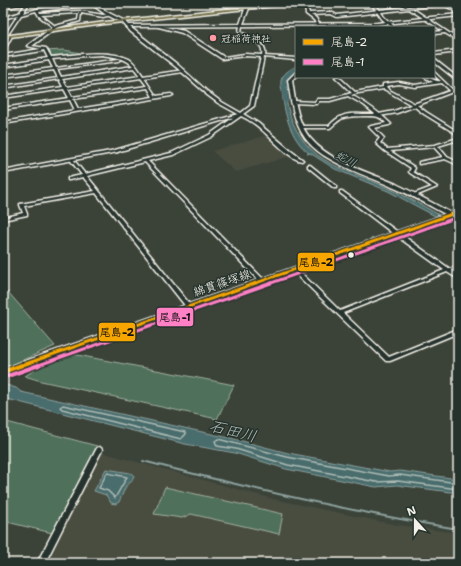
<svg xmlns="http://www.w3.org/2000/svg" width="461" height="566" font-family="'Shantell Sans','Klee One',sans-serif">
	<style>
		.built { fill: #4a4e41 }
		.green { fill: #4f705a; stroke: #a2b0a1 }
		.water { fill: #486c6c; stroke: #8da19e }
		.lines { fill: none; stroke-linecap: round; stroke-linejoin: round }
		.shore { stroke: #afbcb6; stroke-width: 1.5 }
		.stream { stroke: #8da19e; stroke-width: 2 }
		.river { fill: #486c6c; fill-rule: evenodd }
		.minor-casing { stroke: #f4f1e8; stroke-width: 3 }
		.tertiary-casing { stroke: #f4f1e8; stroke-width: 3 }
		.secondary-casing { stroke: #f4f1e8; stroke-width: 3 }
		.trunk-casing { stroke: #f4f1e8; stroke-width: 3 }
		.minor { fill: #26332d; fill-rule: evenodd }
		.tertiary { fill: #26332d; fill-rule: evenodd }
		.secondary { fill: #26332d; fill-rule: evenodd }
		.trunk { fill: #716f4a; fill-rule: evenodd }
		.bus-1-far1-casing { stroke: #26332d; stroke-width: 6 }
		.bus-1-casing { stroke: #26332d; stroke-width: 7 }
		.bus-2-far1-casing { stroke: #26332d; stroke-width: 6 }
		.bus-2-casing { stroke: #26332d; stroke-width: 7 }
		.bus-1-far1 { stroke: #f7a600; stroke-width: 3 }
		.bus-1 { stroke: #f7a600; stroke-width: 4 }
		.bus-2-far1 { stroke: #ff80c5; stroke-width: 3 }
		.bus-2 { stroke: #ff80c5; stroke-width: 4 }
		.poi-dot { fill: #ff9aa2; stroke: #26332d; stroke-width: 1.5 }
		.bus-dot { fill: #f4f1e8; stroke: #26332d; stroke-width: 1.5 }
		.labels { text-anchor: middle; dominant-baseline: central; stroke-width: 3; stroke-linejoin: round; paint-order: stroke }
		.far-poi-label { font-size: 10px; fill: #f4f1e8; stroke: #26332d; text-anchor: start }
		.far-water-label { font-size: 11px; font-style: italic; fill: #afbcb6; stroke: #26332d }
		.street-label { font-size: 12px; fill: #f4f1e8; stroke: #26332d }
		.near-water-label { font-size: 16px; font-style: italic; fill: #afbcb6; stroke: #26332d }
		.line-badge { stroke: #26332d; stroke-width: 1.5 }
		.pale-badge-label { font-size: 11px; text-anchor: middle; font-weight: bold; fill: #111 }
	</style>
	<rect width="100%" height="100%" fill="#3b4339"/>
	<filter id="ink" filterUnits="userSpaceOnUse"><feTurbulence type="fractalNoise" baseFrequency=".025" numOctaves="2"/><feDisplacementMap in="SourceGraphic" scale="8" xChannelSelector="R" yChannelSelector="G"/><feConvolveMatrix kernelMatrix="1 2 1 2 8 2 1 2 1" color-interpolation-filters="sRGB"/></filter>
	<g filter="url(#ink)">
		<g class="built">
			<polygon points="265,136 290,156 236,172 212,151"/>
			<polygon points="100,452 277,500 397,525 458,533 458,563 44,563"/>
		</g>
		<g class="green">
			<polygon points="64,50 87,54 50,59 45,51"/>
			<polygon points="3,292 8,292 55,346 4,368"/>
			<polygon points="72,354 214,381 234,385 217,419 41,381 25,376 44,364"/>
			<polygon points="3,421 97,446 52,533 3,521"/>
			<polygon points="165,487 283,514 279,534 191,514 182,518 154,514"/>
		</g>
		<g class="water">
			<path d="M296 66V68L285 78C284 93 287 109 293 123 311 163 342 168 379 184 400 193 420 204 439 215L435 216 388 191 335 169 310 153 307 154 309 153C290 139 284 112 282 91 281 86 280 82 282 78 284 73 291 69 296 66Z"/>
			<polygon points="3,384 16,388 21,392 234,439 288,453 390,472 400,471 458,479 458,493 397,485 376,487 286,469 235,453 185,444 3,398"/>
			<polygon points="106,469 130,473 134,475 132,481 126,486 119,502 115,504 111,503 106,495 94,491"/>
		</g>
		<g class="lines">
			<g class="shore">
				<polygon points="63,405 185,432 186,434 181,439 62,409 60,407"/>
				<polygon points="107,473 127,477 115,498 108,491 99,488"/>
				<polyline points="458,483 400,475 389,476 287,457 218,439 215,441 217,446 236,449 288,465 376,482 398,481 458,489"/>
			</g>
			<path class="stream" d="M143 461C247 488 352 512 458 529"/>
			<path class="river" d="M296 66V70C285 79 288 90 289 102L284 103C280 89 281 73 296 66Z"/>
			<defs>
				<g id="minor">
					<path d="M23 3H29L23 13 37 9 95 3V4L94 5 39 11 40 13 80 11 103 15 110 14 111 15 103 17 81 13 80 21 56 28 32 46 46 48 51 57C72 55 109 49 129 59 135 63 139 70 143 76L184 70V72H183L144 78 156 96 171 94 173 95 171 96 3 124V122L75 110 70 100 3 110V108L69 98 64 89 3 98V96L63 87 59 79 3 88V86L58 78 54 70 3 77V75L53 68 49 60 3 67V65L48 58 44 50H43L42 51 3 57V55L41 49 27 46 53 27 39 16 36 11 21 15 7 36H5V35L18 15 3 19V17L19 13 26 4 3 9V7ZM79 13 78 20 55 26 41 15ZM102 55C113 57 125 57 133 66L61 77 57 69 119 61 121 60 119 59 56 68 52 59 85 56ZM134 68 140 76 67 87 62 79ZM141 78 147 86 72 97 68 89ZM148 88 153 97 78 109 73 99Z"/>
					<polygon points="307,3 309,3 307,6 309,13 331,12 337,15 405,7 399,3 402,3 408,7 445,3 458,11 458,13 444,5 412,8 458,39 458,41 445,33 434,34 434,32 443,31 409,9 337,17 331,14 311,15 316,18 319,24 318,25 317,25 314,20 306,14 305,6"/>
					<polygon points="373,3 388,3 374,5 373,4"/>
					<path d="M241 24 242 25 241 32C251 37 268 42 265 56L296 58V60L264 57 254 106 243 114 258 123 291 151 303 160 302 161C291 160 271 138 262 130 256 124 249 120 241 116L211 137 173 155 148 161 264 280V282H260L145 162 87 176 191 306 192 307 191 308H187L96 193 24 206 27 214V215L3 220V218L23 213 20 205V204L95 191 83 177 69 180H68V178L82 175 71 161V159H73L85 174 171 153 209 135 234 117 117 152H116L114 151 115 150 238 114 218 103 206 94V92H208L220 101 241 113 250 106 261 57 245 56 222 59 182 33 155 26 156 25 184 31 224 57 245 54 262 55C265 42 247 38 239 32L240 25Z"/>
					<polygon points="10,35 12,36 5,49 3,50 3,47"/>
					<polygon points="458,50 458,52 434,55 434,53"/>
					<path d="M434 72 458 95V98L442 83 415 87 399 84 386 86 387 88 391 91 417 105 426 112 458 132V135L424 114 415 107 394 95 384 89 358 93 351 95C366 103 379 112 391 124L389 125 374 128 384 138 380 143 387 149 435 145 458 138V140L438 146 447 157 458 162V165L445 159 419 164V162L443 157 434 147 390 151 414 167 415 168 413 172 437 187 413 197 411 196V195L432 187 410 173 409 172 411 168 385 151 377 144 376 143 380 138 369 127 371 126 386 123C384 121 381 118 378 117 374 115 348 116 343 118 338 120 334 125 330 128H302L300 127 302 126H329C344 109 355 115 375 114L364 105 348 96 330 101H319L317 104H316L293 103 291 102 293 101 315 102 317 99H330L352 93 335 77H339L355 92 383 87V84L399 82 415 85 433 82 424 77C431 77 434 82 441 81L434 75Z"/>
					<polygon points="308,165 310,165 336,186 336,188 334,188 308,167"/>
					<polygon points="340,191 342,191 395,230 450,269 458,266 458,269 453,271 458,275 458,279 447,272 343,313 389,357 458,329 458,333 390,361 386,361 293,271 293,269 297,269 340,311 444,270 391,232 340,193"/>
					<polygon points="456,206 458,206 458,210 456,209"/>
					<polygon points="99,447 101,448 102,450 45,563 37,563 97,448"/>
				</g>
				<g id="tertiary">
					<polygon points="90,3 94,3 107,12 125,21 128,25 240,24 247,3 251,3 243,24 377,23 458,14 458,16 377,25 130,27 178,65 208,92 208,94 207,94 176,67 131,32 123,23 105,14"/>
					<path d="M295 73H296V76L292 80C295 100 297 122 310 138 330 162 368 172 396 184 415 193 434 204 453 214L454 215 453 216H449C430 206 412 195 392 187 365 174 323 163 305 138 293 121 291 100 288 80Z"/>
					<polygon points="458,88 458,90 397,113 379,116 377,115 379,114 394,111"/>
					<polygon points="116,150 118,151 118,152 3,173 3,171"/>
				</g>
				<g id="secondary">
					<polygon points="371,3 375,3 384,17 395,27 391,27 382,19"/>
					<polygon points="434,59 458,78 458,81 434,62"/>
					<polygon points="458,210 458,214 3,375 3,369"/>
				</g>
				<polygon id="trunk" points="282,3 296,3 294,4 105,24 3,38 3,36 105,22"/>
			</defs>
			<use href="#minor" class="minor-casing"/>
			<use href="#tertiary" class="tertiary-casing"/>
			<use href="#secondary" class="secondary-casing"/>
			<use href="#trunk" class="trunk-casing"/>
			<use href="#minor" class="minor"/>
			<use href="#tertiary" class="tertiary"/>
			<use href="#secondary" class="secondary"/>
			<use href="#trunk" class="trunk"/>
			<defs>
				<polyline id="bus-1-far1" points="20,366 458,212"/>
				<polyline id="bus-1" points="3,372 22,365"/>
				<polyline id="bus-2-far1" points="36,366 458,217"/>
				<polyline id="bus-2" points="5,377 39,365"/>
			</defs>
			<use href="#bus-1-far1" class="bus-1-far1-casing"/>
			<use href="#bus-1" class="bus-1-casing"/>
			<use href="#bus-2-far1" class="bus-2-far1-casing"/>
			<use href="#bus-2" class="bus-2-casing"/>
			<use href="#bus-1-far1" class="bus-1-far1"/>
			<use href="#bus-1" class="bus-1"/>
			<use href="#bus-2-far1" class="bus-2-far1"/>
			<use href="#bus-2" class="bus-2"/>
		</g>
	</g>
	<circle class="poi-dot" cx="213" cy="38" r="4"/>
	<circle class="bus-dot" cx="351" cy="255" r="3.5"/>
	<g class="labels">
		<g class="far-poi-label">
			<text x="221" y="38">冠稲荷神社</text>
		</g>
		<g class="far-water-label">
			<text transform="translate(346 159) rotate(28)">蛇川</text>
		</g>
		<g class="street-label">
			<text transform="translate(222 283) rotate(-19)">綿貫篠塚線</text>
		</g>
		<g class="near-water-label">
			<text transform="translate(233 431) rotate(14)">石田川</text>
		</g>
	</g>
	<g class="line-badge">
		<rect x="297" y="252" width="38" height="20" rx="4" fill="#f7a600"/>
		<rect x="156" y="307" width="38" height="20" rx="4" fill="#ff80c5"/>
		<rect x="98" y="322" width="38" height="20" rx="4" fill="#f7a600"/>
	</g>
	<g class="pale-badge-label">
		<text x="316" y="266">尾島-2</text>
		<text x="175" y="321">尾島-1</text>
		<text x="117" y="336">尾島-2</text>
	</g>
	<rect width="461" height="566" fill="none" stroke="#26332d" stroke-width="16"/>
	<rect x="8" y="8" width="445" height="550" fill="none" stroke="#f4f1e8" stroke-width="1.5" filter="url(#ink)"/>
	<rect x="295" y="26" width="140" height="52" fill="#26332d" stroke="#787f78"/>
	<rect x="303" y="39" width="20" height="6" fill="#f7a600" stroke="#787f78"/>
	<text x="331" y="46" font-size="12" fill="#f4f1e8">尾島-2</text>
	<rect x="303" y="59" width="20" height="6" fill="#ff80c5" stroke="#787f78"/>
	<text x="331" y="66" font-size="12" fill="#f4f1e8">尾島-1</text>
	<g transform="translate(415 520) rotate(339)" stroke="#26332d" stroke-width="3" paint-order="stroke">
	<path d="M0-3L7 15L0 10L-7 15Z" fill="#f4f1e8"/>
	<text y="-6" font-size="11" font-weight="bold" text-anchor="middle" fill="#f4f1e8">N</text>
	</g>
</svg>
